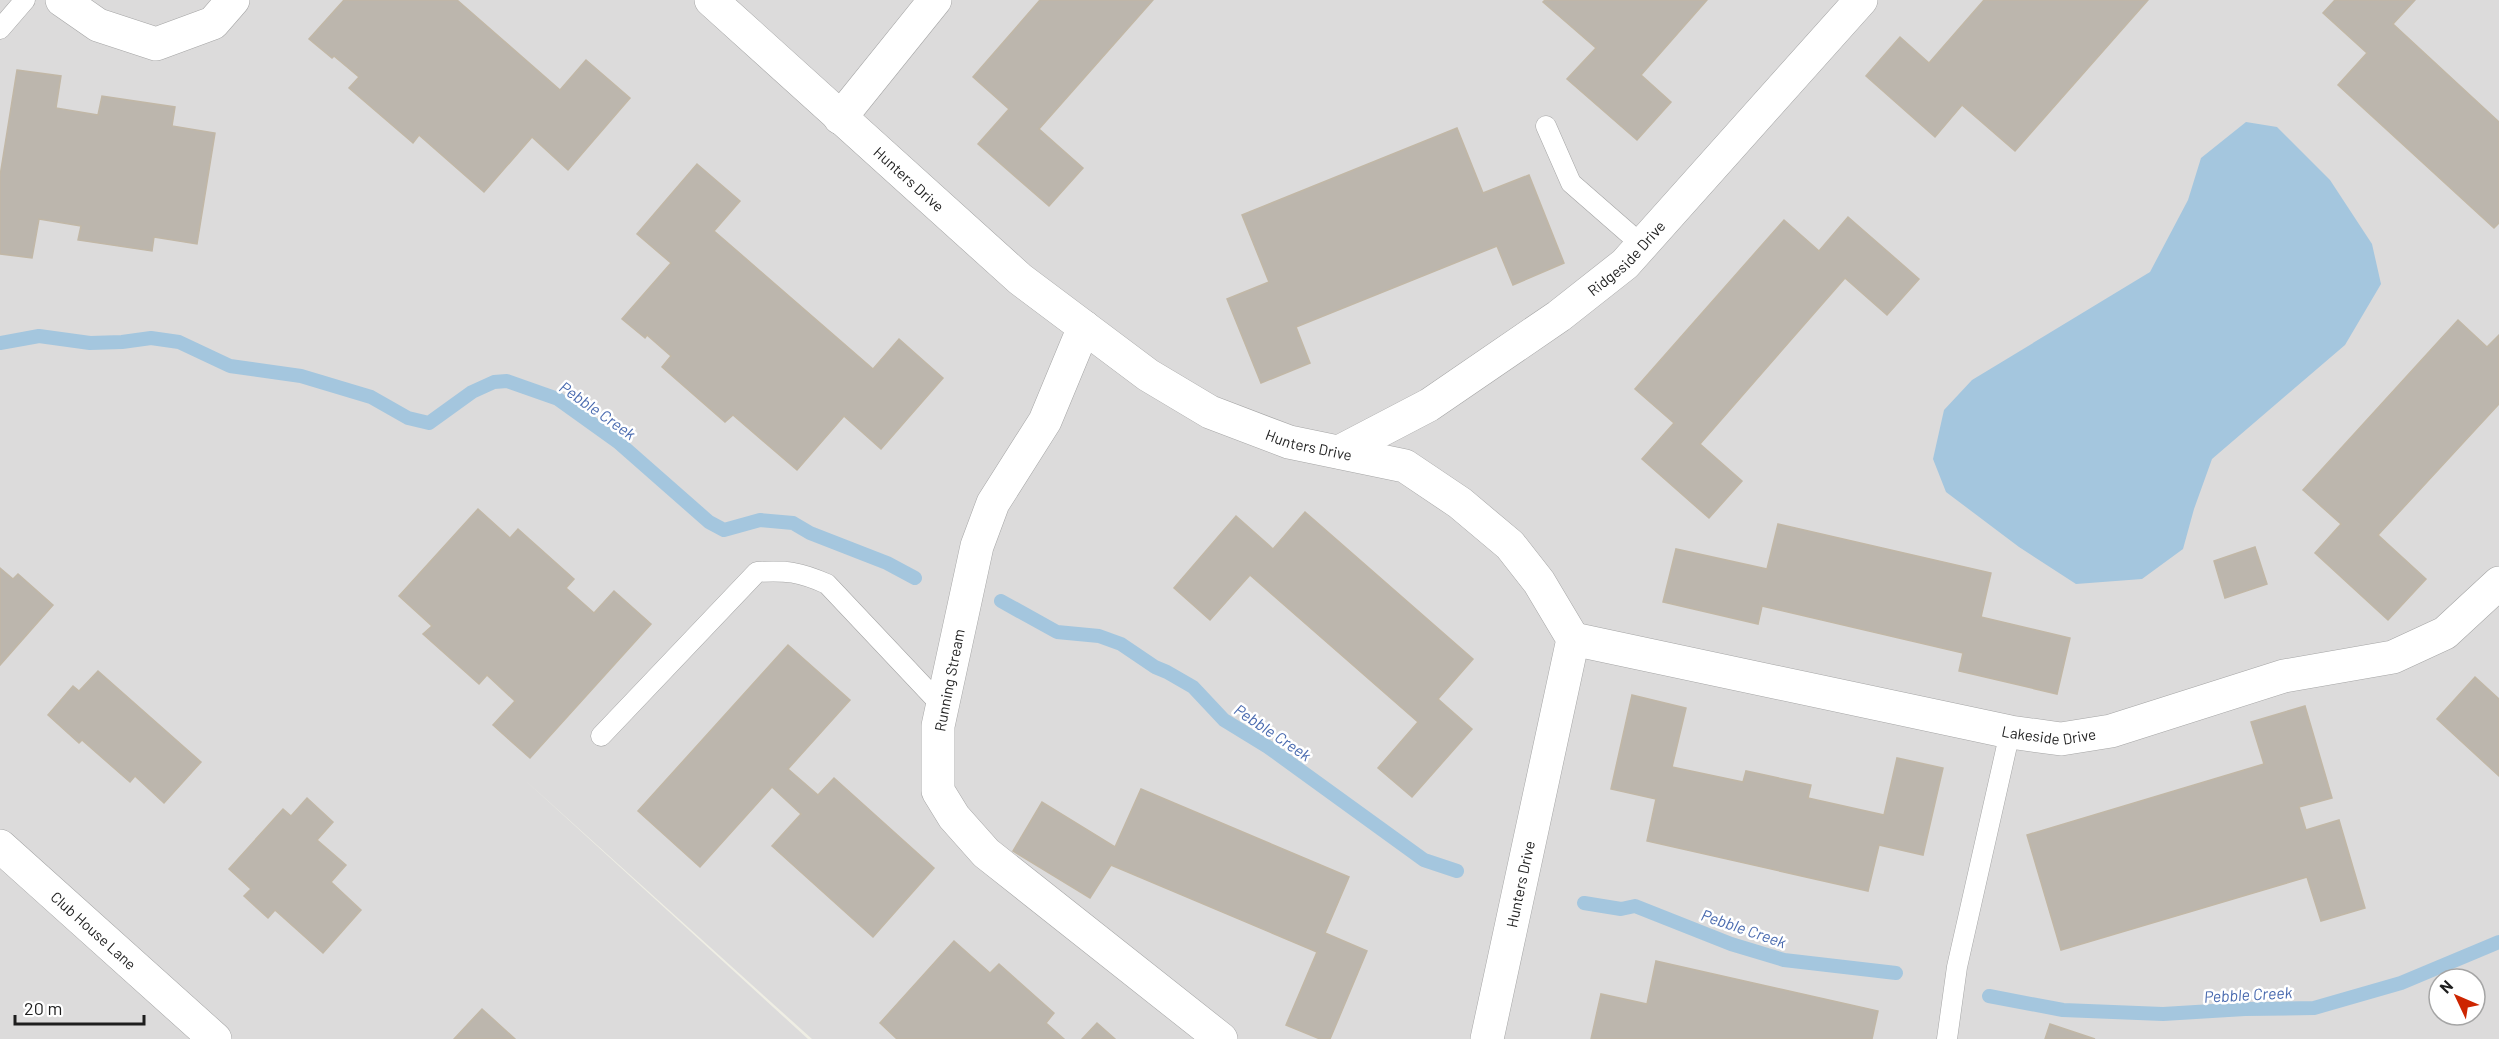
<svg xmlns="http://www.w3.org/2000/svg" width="2499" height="1039" font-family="Barlow,sans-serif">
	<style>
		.residential { fill: #dcdbdb; fill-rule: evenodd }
		.water { fill: #a4c6de }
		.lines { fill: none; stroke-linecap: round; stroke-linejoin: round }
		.stream { stroke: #a4c6de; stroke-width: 14 }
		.building { fill: #bcb6ad; stroke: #c1b7a6; stroke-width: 1.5 }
		.lane-casing { stroke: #a5a5a5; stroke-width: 21 }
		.street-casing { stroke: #a5a5a5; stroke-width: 34 }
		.lane { stroke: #fff; stroke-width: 20 }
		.street { stroke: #fff; stroke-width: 33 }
		.labels { text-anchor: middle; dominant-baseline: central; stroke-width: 5; stroke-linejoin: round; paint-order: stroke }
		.street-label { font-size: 15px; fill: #1e1e1e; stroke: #fff }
		.water-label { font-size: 16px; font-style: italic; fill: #496aaf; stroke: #fff }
	</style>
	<rect width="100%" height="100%" fill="#efeee4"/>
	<path class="residential" d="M0 0H2499V1039H812L526 781 808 1039H0ZM2439 979H2475V1015H2439Z"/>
	<polygon class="water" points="2246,122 2277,127 2330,180 2372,244 2381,284 2345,345 2212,459 2194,509 2183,549 2142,579 2076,584 2019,547 1946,492 1933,459 1944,410 1972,380 2150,272 2188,200 2201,158"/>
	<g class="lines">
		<g class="stream">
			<polyline points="0,343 39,336 90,343 122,342 151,338 179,342 230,366 301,376 371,397 408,418 429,423 472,392 494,382 507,381 558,399 618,442 709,522 724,530 760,520 793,523 810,533 887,563 915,578"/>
			<polyline points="1001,601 1057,632 1099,636 1121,644 1155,667 1167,672 1193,687 1224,720 1268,747 1424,860 1457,871"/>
			<polyline points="1584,903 1621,909 1635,906 1731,944 1784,960 1896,973"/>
			<polyline points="1989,996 2063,1010 2163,1014 2245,1009 2314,1008 2401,983 2499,942"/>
		</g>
	</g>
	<g class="building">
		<polygon points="344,0 457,0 560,90 586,60 630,98 568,170 532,137 484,192 419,135 413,143 349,88 359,77 334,56 332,58 309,39"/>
		<polygon points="1040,0 1153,0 1039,129 1083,168 1049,206 978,144 1009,109 973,77"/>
		<polygon points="1545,0 1707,0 1641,75 1671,102 1637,140 1567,79 1596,48 1543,2"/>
		<polygon points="1984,0 2148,0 2015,151 1962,105 1935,137 1866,76 1900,37 1929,63"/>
		<polygon points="2335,0 2415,0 2393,24 2499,122 2499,223 2494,228 2338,85 2367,53 2323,13"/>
		<polygon points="17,70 61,76 56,108 98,115 102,96 175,107 172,126 215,133 197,244 154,237 152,251 78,240 81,226 39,219 32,258 0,254 0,176"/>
		<polygon points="1457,128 1483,193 1529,175 1564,263 1513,285 1497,246 1296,327 1310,363 1261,383 1227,299 1269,282 1242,215"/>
		<polygon points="697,164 740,201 714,231 873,369 899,339 943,378 881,449 844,416 797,470 733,415 725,422 662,367 671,356 647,335 645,338 622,319 671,263 637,234"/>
		<polygon points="1848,217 1919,279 1887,315 1845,278 1700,444 1742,481 1709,518 1642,459 1674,423 1635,389 1784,220 1819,251"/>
		<polygon points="2458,320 2487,347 2499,335 2499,404 2378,535 2426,579 2388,620 2315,553 2341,524 2303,490"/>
		<polygon points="478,509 510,538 518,529 574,579 566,588 594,613 614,591 651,624 530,758 493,725 515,701 487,675 479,684 423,634 432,626 399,596"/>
		<polygon points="1305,512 1473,659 1438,699 1472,729 1412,797 1378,768 1418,722 1250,575 1210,620 1174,588 1236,516 1273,549"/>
		<polygon points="1778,524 1991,573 1981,617 2070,638 2057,694 1959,671 1963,653 1762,606 1758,624 1663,602 1676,549 1767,569"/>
		<polygon points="2255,547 2267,584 2225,598 2214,561"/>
		<polygon points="0,568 13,579 18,574 53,605 0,665"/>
		<polygon points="788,645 850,700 788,769 818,795 834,778 934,868 873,937 772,846 801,814 772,787 700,867 638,811"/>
		<polygon points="98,671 201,762 164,803 135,776 130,782 82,740 79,743 48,715 73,686 79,691"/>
		<polygon points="2475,677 2499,699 2499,776 2437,719"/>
		<polygon points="1632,695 1686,708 1672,767 1743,782 1746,771 1811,785 1808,798 1884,815 1897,758 1943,768 1923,855 1879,845 1868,891 1647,841 1656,799 1611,789"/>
		<polygon points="2305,706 2332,798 2299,807 2306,830 2339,820 2365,908 2321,921 2307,877 2061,950 2027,835 2264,764 2251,722"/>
		<polygon points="1141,789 1349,877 1325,933 1367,951 1330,1039 1320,1039 1286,1025 1317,952 1111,865 1090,898 1013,851 1042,802 1115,847"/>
		<polygon points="307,798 333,822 317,840 346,865 331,882 361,910 323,953 275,910 268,918 244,896 251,889 229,869 283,809 291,816"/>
		<polygon points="954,941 990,973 999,964 1054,1013 1046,1023 1064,1039 897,1039 880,1023"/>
		<polygon points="1656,961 1878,1011 1872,1039 1591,1039 1601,994 1647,1004"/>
		<polygon points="482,1009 515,1039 454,1039"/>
		<polygon points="1097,1023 1115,1039 1082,1039"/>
		<polygon points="2050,1024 2095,1039 2045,1039"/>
	</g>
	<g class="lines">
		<defs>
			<g id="lane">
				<polyline points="0,29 25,0"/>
				<polyline points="1546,126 1571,183 1642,245"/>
				<path d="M601 736 757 572C786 570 800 572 827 584L942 706"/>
				<polyline points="1947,1039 1957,967 2010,732"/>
			</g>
			<g id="street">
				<polyline points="62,0 98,25 156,44 213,23 233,0"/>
				<path id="s1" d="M711 0 1020 279 1148 375 1210 412 1289 442 1405 466 1460 503 1510 545 1539 582 1573 639 1487 1039"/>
				<polyline points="840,118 935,0"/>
				<polyline points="1084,327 1045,421 993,503 977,546 938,726 938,791 954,817 986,853 1221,1039"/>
				<path id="s2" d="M1339 452 1429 405 1559 316 1625 264 1861 0"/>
				<path id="s3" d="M1573 639 2010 732 2061 739 2111 731 2284 676 2393 657 2445 633 2499 583"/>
				<path id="s4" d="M0 846 215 1039"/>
			</g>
		</defs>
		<use href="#lane" class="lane-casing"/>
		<use href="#street" class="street-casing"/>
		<use href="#lane" class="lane"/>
		<use href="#street" class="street"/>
	</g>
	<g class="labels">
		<g class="street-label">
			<text stroke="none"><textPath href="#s1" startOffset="267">Hunters Drive</textPath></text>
			<text stroke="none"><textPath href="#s2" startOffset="348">Ridgeside Drive</textPath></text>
			<text stroke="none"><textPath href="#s1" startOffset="753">Hunters Drive</textPath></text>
			<text transform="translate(949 680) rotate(-79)">Running Stream</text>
			<text stroke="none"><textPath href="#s3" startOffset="486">Lakeside Drive</textPath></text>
			<text transform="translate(1520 884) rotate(-78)">Hunters Drive</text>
			<text stroke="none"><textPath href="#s4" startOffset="126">Club House Lane</textPath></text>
		</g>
		<g class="water-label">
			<text transform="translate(598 410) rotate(35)">Pebble Creek</text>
			<text transform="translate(1273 732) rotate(34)">Pebble Creek</text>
			<text transform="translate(1744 928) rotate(19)">Pebble Creek</text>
			<text transform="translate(2248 994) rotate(-3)">Pebble Creek</text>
		</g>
	</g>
	<g transform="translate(2457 997) rotate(314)"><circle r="28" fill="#ffffff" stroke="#a5a5a5" stroke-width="1.5"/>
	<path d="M0-4.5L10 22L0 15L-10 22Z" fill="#cd2500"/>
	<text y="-9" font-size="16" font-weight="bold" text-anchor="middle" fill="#1e1e1e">N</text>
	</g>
	<path d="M15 1015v9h129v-9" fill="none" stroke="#1e1e1e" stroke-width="3"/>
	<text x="24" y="1015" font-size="18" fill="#1e1e1e" stroke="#ffffff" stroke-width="4.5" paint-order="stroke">20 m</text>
</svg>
